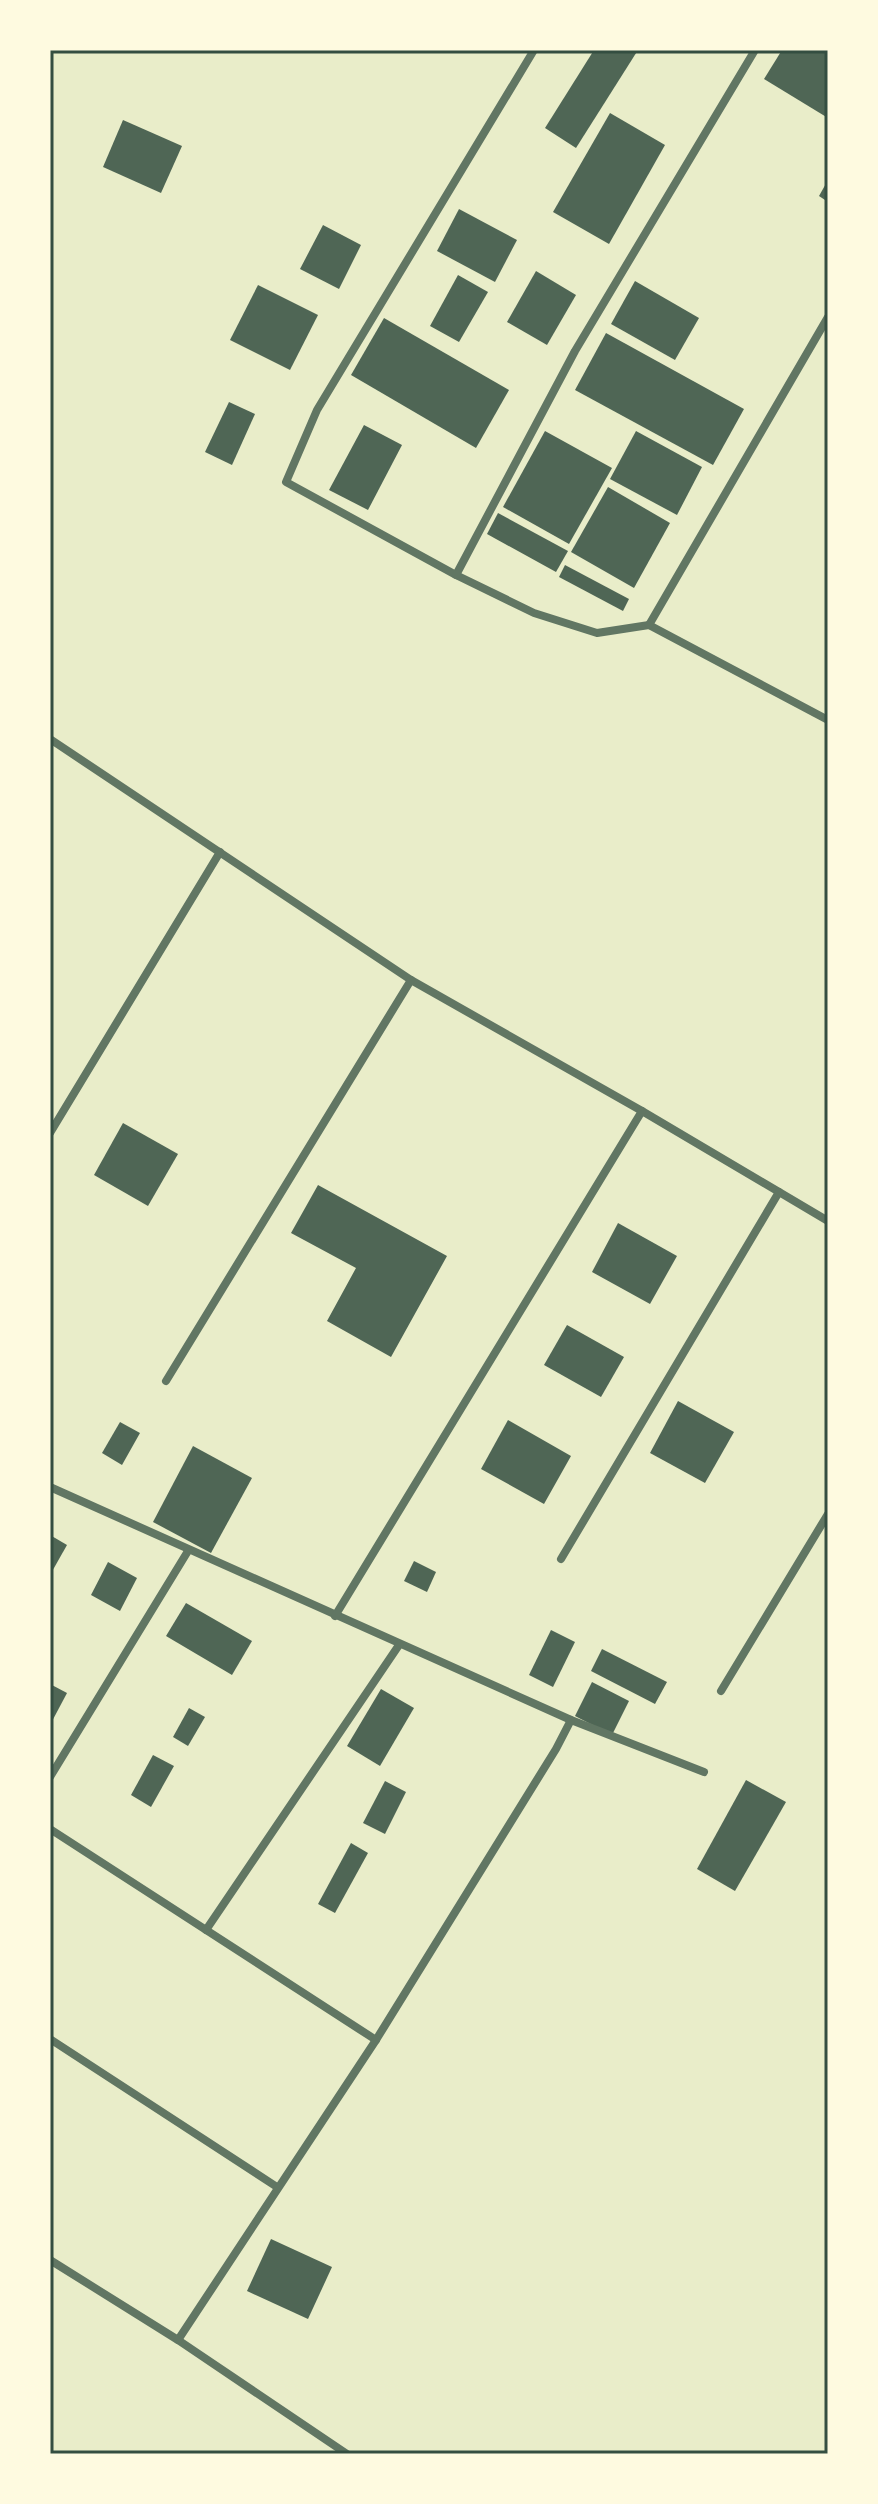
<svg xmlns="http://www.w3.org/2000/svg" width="878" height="2504" font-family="Arial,sans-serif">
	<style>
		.building { fill: #4f6655 }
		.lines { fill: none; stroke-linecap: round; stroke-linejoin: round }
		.minor { stroke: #617663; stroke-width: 8 }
		.neatline { fill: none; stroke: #344e41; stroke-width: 3 }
	</style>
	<rect width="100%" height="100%" fill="#e9edc9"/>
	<g class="building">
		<polygon points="594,50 638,50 576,148 545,128"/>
		<polygon points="782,50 828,50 828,118 764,79"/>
		<polygon points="610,113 665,145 609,244 553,212"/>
		<polygon points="123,120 182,146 161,193 103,167"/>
		<polygon points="828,180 828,202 819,196"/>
		<polygon points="459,209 517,240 495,282 437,251"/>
		<polygon points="323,225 361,245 339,289 300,269"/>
		<polygon points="536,271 576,295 547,345 507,322"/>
		<polygon points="458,275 488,292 459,342 430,326"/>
		<polygon points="635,281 699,318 675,360 611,324"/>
		<polygon points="258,285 318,315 290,370 230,340"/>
		<polygon points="384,318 509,390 476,448 351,375"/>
		<polygon points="606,333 744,409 713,465 575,390"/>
		<polygon points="229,402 255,414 232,465 205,452"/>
		<polygon points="364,425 402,445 368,510 329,490"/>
		<polygon points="545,431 612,468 569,544 503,507"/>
		<polygon points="636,431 702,467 677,515 610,479"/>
		<polygon points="608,487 670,523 634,588 571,552"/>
		<polygon points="498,513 568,551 556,572 487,534"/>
		<polygon points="565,565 629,599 623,611 559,577"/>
		<polygon points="123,1123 178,1154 148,1206 94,1175"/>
		<polygon points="318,1185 447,1256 391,1357 327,1321 356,1268 291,1233"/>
		<polygon points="618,1223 677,1256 650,1304 592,1272"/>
		<polygon points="567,1325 624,1357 601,1397 544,1365"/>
		<polygon points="678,1401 734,1432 705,1483 650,1453"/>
		<polygon points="508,1420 571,1456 544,1504 481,1469"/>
		<polygon points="120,1422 140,1433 122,1465 102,1453"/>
		<polygon points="193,1446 252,1478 211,1553 153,1522"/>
		<polygon points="50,1535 67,1545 50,1575"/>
		<polygon points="414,1561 436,1572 427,1592 404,1581"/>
		<polygon points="108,1562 137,1578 120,1611 91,1595"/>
		<polygon points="186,1603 252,1641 232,1675 166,1636"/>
		<polygon points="551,1630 575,1642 553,1687 529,1675"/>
		<polygon points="602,1649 667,1682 655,1704 591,1671"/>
		<polygon points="592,1682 629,1701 612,1735 575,1716"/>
		<polygon points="50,1684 67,1693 50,1725"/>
		<polygon points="381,1689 414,1708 380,1766 347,1746"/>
		<polygon points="189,1708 205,1717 188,1746 173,1737"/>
		<polygon points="153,1755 174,1766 151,1807 131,1795"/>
		<polygon points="746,1780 786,1802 735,1891 697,1869"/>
		<polygon points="385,1781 406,1792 385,1834 363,1823"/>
		<polygon points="351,1843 368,1853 335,1913 318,1904"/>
		<polygon points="271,2239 332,2267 308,2319 247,2291"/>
	</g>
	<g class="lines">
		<g class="minor">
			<polyline points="534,50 317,410 286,482 456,575 534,613 597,633 649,625 828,720"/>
			<polyline points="456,575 575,351 755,50"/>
			<polyline points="649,625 828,317"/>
			<polyline points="50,739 411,980 642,1111 828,1221"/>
			<polyline points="50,1133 220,852"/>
			<polyline points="166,1381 411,980"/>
			<polyline points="50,1487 571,1720 704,1772"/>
			<polyline points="561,1559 779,1192"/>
			<polyline points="335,1616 642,1111"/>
			<polyline points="721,1691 828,1514"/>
			<polyline points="50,1777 188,1551"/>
			<polyline points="50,1829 376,2040"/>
			<polyline points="206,1930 399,1645"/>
			<polyline points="50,2039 277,2187"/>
			<polyline points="50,2260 178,2340 347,2454"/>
			<polyline points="178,2340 376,2040 556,1749 571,1720"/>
		</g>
	</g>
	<rect width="878" height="2504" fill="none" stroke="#fefae0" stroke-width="104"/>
	<rect x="52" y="52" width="774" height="2400" class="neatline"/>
</svg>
